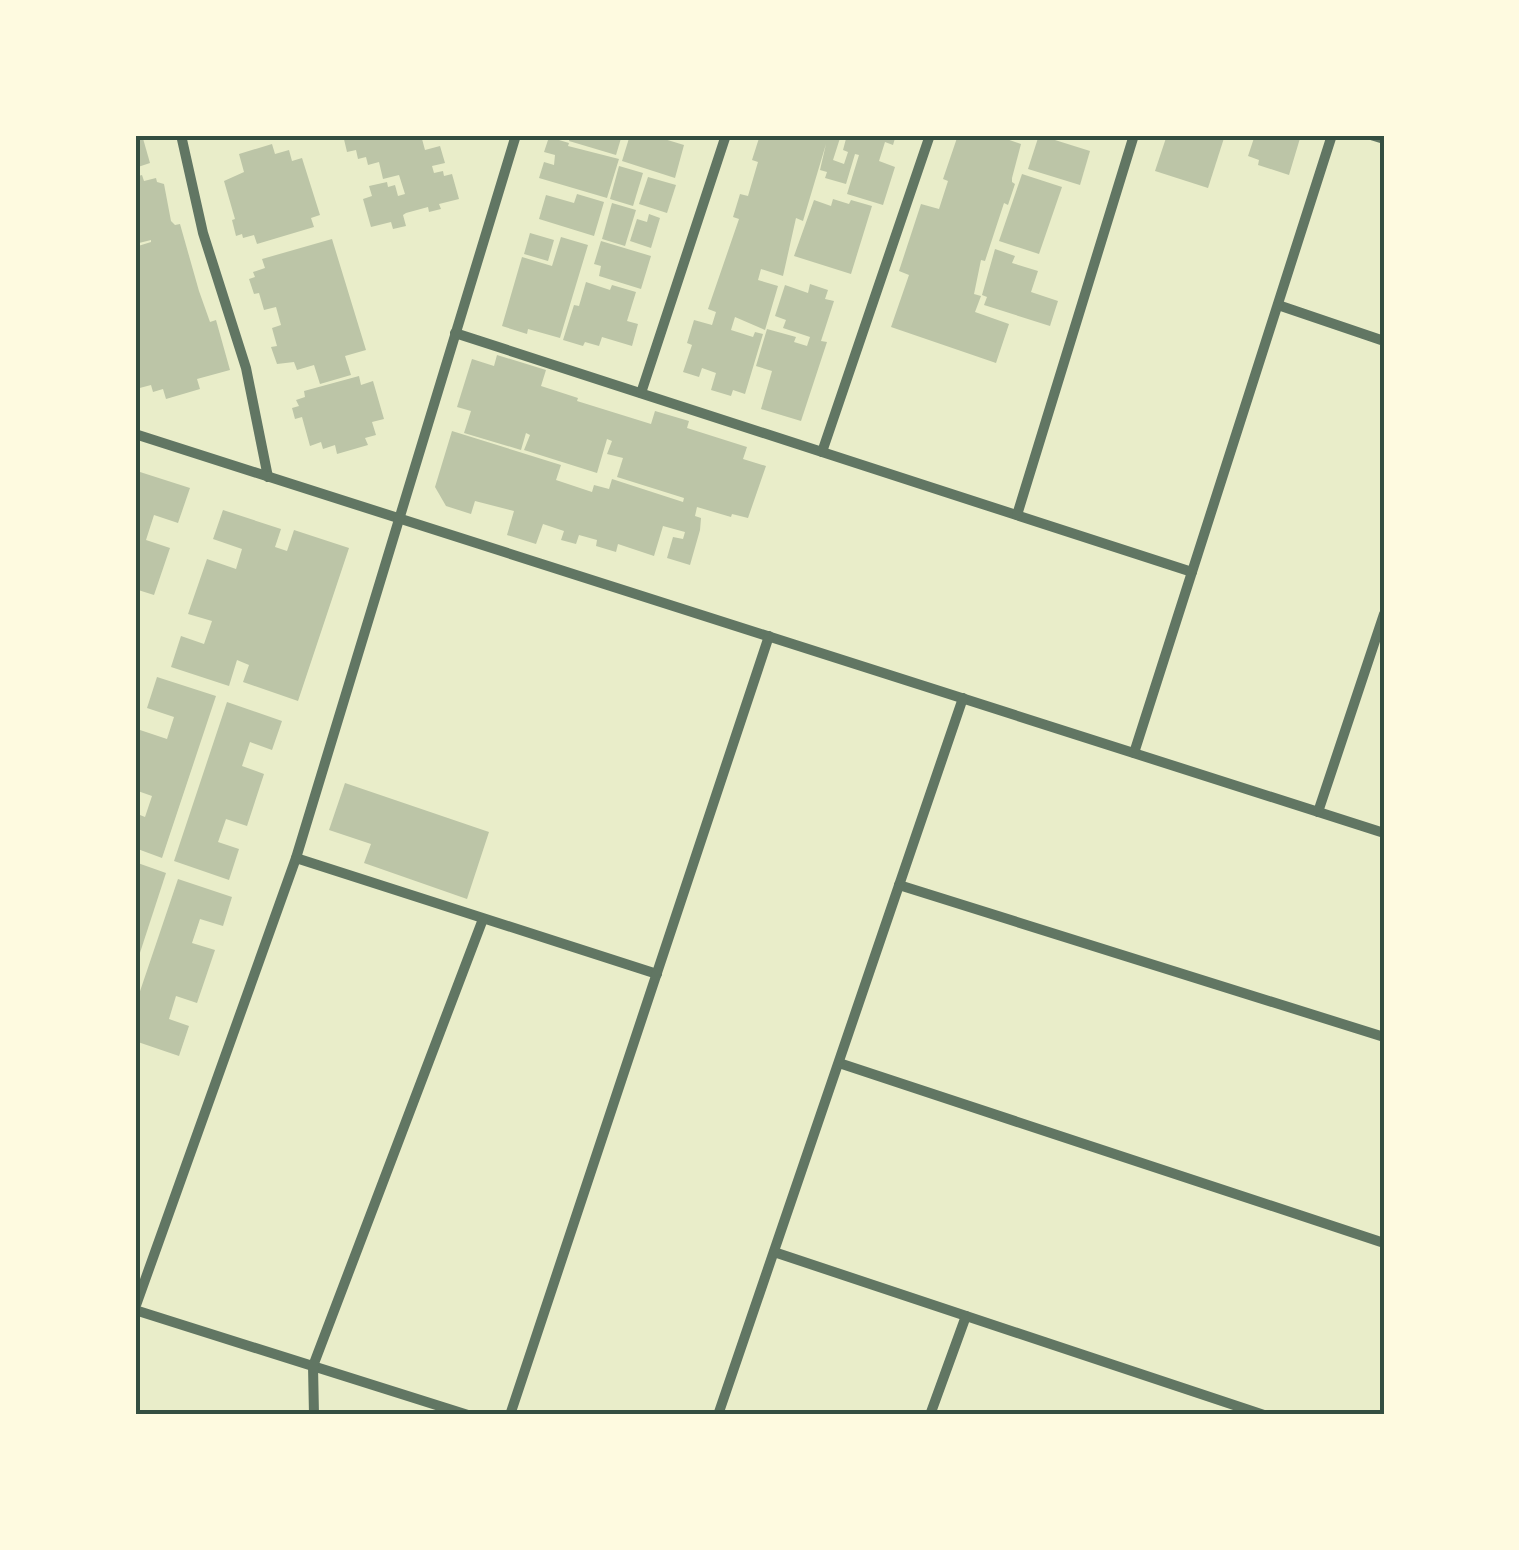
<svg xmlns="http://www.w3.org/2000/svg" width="1519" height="1550" font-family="Helvetica,sans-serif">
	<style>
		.building { fill: #bcc5a7 }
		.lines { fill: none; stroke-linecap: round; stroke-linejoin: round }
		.minor { stroke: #617663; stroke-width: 10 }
		.neatline { fill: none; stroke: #344e41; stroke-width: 4 }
	</style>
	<rect width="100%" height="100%" fill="#e9edc9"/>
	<g class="building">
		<polygon points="135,135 142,135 150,163 135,168"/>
		<polygon points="343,135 431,135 422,139 425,150 440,146 445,163 432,166 434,173 443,171 444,176 452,174 459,199 439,204 441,209 429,212 428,207 406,213 403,215 406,226 393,229 391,222 371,227 363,199 372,196 369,186 387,182 388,187 395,185 398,196 405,194 399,175 383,179 379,162 368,165 366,157 358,159 356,150 347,152"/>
		<polygon points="571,135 622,135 616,155 569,141"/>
		<polygon points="630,135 651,135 684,145 675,178 622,161"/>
		<polygon points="760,135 841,135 833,160 844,164 848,152 843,150 847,135 896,135 893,145 885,142 879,161 895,167 883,205 847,194 859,155 855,154 846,184 825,178 827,172 820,170 826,144 803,221 796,218 783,276 761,269 758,280 778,286 765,330 735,317 731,330 753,337 755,332 763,334 745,394 733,390 731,396 711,390 716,373 702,368 699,377 683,372 692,345 687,343 694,320 712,325 716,312 708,309 739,219 733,217 740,194 748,196 758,162 752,160"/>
		<polygon points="958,135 995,135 1021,144 1012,178 1012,182 1015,184 1008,205 1004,203 985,261 981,260 974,294 981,296 975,312 1009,324 996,363 891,327 909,275 899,271 921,204 939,209 948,181 943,179"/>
		<polygon points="1039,135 1090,151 1080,185 1028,169"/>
		<polygon points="1167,135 1225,135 1208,188 1155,171"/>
		<polygon points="1255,135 1301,135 1289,175 1258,165 1259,160 1248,156"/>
		<polygon points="549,137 569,143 568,146 619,159 607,198 539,178 544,162 554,165 555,155 544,152"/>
		<polygon points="272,144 275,154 289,150 292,161 302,158 320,215 311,218 314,227 257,244 254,235 243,238 242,234 236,236 232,220 235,219 224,181 244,172 239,154"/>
		<polygon points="619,166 643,173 633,206 610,199"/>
		<polygon points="1022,174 1062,187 1039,254 999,241"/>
		<polygon points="142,175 144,181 156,178 157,182 164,184 171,221 175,225 180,224 199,291 210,322 216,320 230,370 197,379 200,389 166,399 163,389 153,392 151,385 136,389 135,384 135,329 139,327 135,313 135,247 151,242 151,240 135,244 135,177"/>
		<polygon points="648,177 676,185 667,213 639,204"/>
		<polygon points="577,194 604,202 594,236 539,219 546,195 574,203"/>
		<polygon points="833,199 849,204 851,200 872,206 851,274 794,256 814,200 831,206"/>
		<polygon points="612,203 636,210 625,246 602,239"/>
		<polygon points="649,214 660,218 651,248 630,241 637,219 647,222"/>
		<polygon points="530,233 554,240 548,261 524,254"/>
		<polygon points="561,237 588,245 560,338 528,329 527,334 502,326 522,257 552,266"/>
		<polygon points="332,239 366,350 345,356 351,375 320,384 314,365 297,370 294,362 277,364 271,347 277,346 272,328 281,325 276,307 264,310 259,293 254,294 249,279 255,277 253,272 265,268 262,259"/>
		<polygon points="601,241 651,256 641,289 599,276 601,266 594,264"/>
		<polygon points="995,249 1015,256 1012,263 1038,271 1031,292 1058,301 1050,326 984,305 987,297 982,295"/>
		<polygon points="586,282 610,290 612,285 636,292 627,321 638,324 632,346 602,337 599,346 585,342 583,346 563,340 574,305 579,306"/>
		<polygon points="810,284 828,290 825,299 834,301 821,341 827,342 801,421 761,409 772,371 756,366 767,329 796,337 794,342 807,346 810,337 783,328 786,320 775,316 785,285 808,293"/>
		<polygon points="497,355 546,370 541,386 578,398 577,401 651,424 655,411 689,421 687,428 747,447 743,459 766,466 748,518 732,514 731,517 697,507 695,516 701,518 700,530 690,565 667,558 673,537 683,539 685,532 663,526 654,556 618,544 616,552 596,546 597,540 579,535 576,544 561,540 564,531 543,524 536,544 507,535 514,511 475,501 471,514 446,506 435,487 452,431 561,465 556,480 592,492 594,485 609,489 612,479 683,502 684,498 617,477 623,458 607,454 612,441 607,439 597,473 524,450 530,435 526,433 521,450 464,433 471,411 457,407 472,359 494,366"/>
		<polygon points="359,376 361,385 373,381 384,419 372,422 376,435 365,438 368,445 337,454 335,445 323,449 321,442 310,446 302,417 295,419 292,408 299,406 296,400 305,397 304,391"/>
		<polygon points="140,472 190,488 178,523 154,515 146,540 170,548 154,595 135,589 135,488"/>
		<polygon points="223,510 281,529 275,547 287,551 294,530 349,548 298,701 243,682 249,665 237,660 229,686 171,667 181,636 204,644 212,621 188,614 207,559 236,569 242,549 213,539"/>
		<polygon points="157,677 216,696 162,858 135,848 135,813 145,817 152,796 135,790 135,744 140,730 167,739 174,717 147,708"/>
		<polygon points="227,702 282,721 272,750 250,742 242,766 264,774 247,826 226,819 218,842 239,849 229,880 174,861"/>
		<polygon points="345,783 489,832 467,899 364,863 371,844 329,830"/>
		<polygon points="135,862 166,873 136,965 135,965"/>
		<polygon points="178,879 232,897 223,926 200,919 192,943 215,950 197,1003 176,996 169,1019 189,1026 179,1056 135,1041 135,1006"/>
	</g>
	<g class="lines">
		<g class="minor">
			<polyline points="181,135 203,233 246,368 268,477"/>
			<polyline points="1371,135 1384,139"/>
			<polyline points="1278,305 1384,341"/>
			<polyline points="455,333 1192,572"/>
			<polyline points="641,393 726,135"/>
			<polyline points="135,434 1384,833"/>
			<polyline points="822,452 930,135"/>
			<polyline points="1017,515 1134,135"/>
			<polyline points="1134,753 1332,135"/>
			<polyline points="1318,812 1384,614"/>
			<polyline points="296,858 657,974"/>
			<polyline points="899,885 1384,1037"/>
			<polyline points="839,1063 1384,1243"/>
			<polyline points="774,1252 1264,1415"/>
			<polyline points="135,1308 296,858 516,135"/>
			<polyline points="135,1310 468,1415"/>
			<polyline points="314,1415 313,1366 483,919"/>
			<polyline points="510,1415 769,636"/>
			<polyline points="718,1415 963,698"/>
			<polyline points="930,1415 966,1316"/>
		</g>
	</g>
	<rect width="1519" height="1550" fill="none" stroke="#fefae0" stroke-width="275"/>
	<rect x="138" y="138" width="1244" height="1274" class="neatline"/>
</svg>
